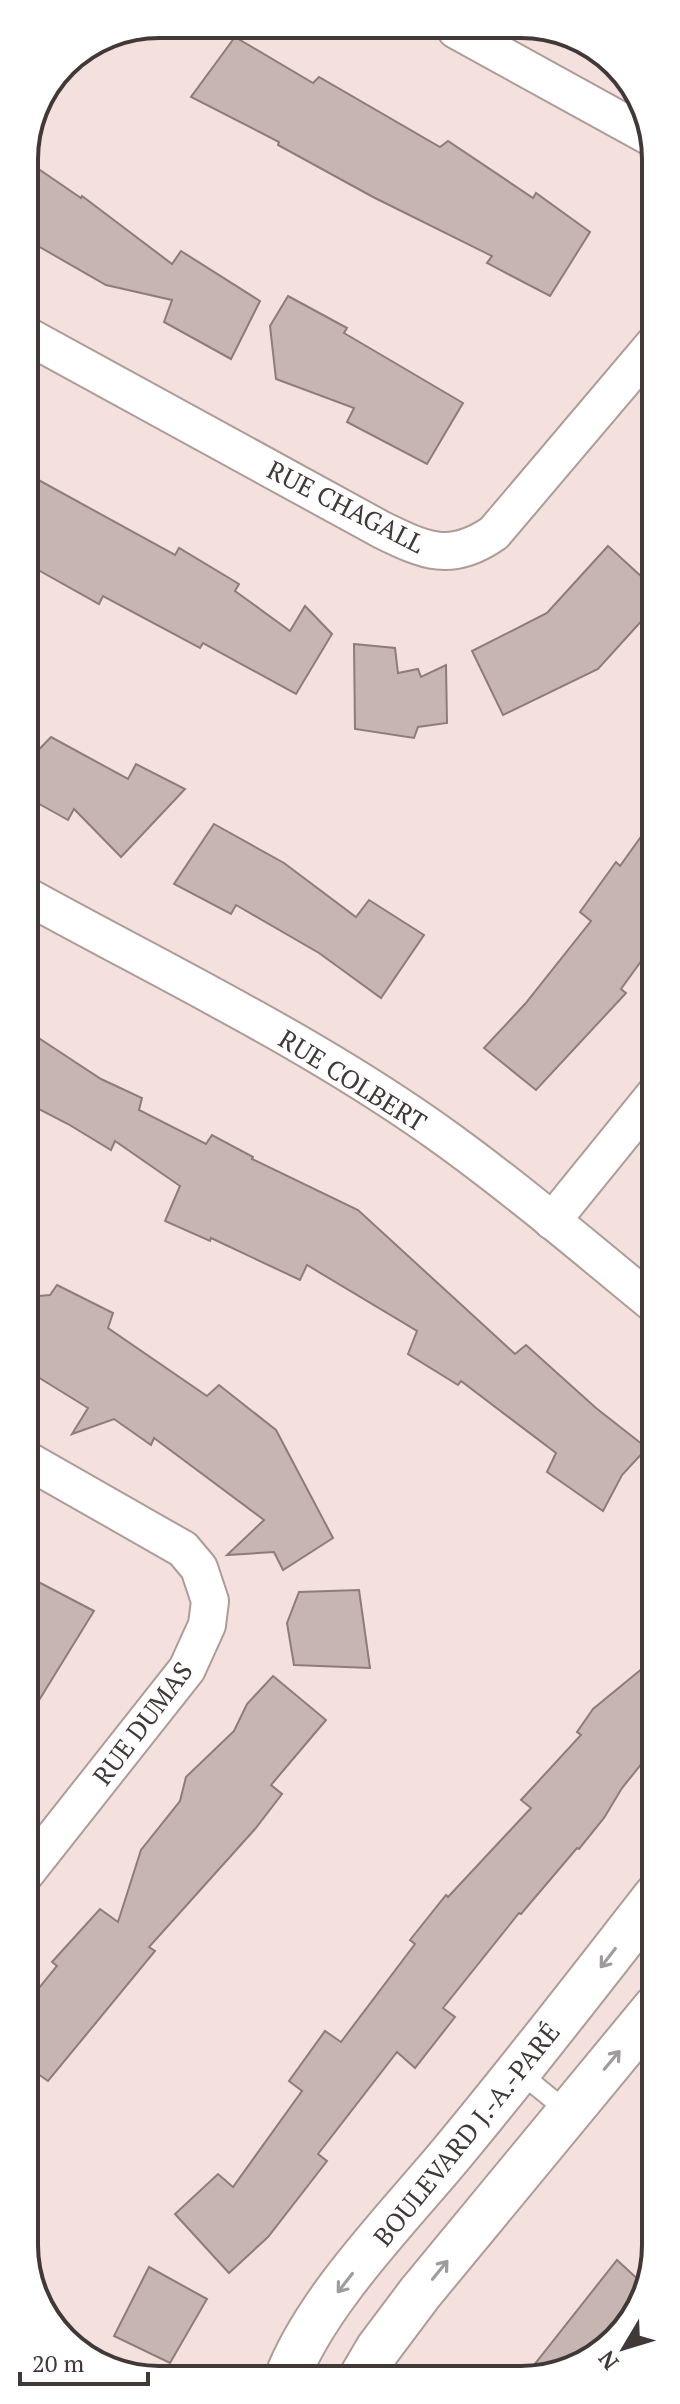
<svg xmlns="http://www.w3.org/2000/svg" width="680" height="2404" font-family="'PT Serif',serif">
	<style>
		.building { fill: #c7b5b1; stroke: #8e7c79; stroke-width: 2 }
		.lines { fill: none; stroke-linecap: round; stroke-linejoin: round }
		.service-casing { stroke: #ae9c98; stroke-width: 22 }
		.minor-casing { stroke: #ae9c98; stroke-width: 40 }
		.tertiary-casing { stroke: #ae9c98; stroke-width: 48 }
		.service { stroke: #fff; stroke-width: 18 }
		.minor { stroke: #fff; stroke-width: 36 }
		.tertiary { stroke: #fff; stroke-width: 44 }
		.oneway { stroke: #a09c9c }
		.labels { text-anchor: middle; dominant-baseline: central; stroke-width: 6; stroke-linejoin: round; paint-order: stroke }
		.street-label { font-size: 26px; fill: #413938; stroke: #fff }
		.rim { fill: none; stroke: #413938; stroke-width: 4 }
	</style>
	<rect width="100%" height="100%" fill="#f4e0dd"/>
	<g class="building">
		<polygon points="235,37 313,83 319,77 440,147 448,141 533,198 536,193 590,232 550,296 487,263 492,256 373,197 278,145 279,142 191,97"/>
		<polygon points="24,159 81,198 82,196 172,264 181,251 260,301 231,359 164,322 172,300 106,285 24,238"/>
		<polygon points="288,296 347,328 344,333 463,403 427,464 347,422 354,408 276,379 270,326"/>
		<polygon points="24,472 175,555 179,548 239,584 235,591 290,631 305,606 332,634 296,694 203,643 200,648 103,596 99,604 24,562"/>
		<polygon points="608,546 655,589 655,606 598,669 503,715 472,651 547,613"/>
		<polygon points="354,644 395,648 398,673 418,669 421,677 446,665 447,723 418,727 414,738 355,729"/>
		<polygon points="51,737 128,779 136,764 185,789 121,857 74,809 68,820 25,796 25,764"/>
		<polygon points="655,817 655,942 621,989 626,993 536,1090 484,1048 525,1004 591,921 580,912 616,862 620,866"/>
		<polygon points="214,824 284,863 356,917 369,900 424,935 381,998 319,953 236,905 231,914 174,884"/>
		<polygon points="25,1029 101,1079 142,1098 139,1110 206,1144 212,1135 253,1157 252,1159 358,1210 515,1354 526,1345 596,1408 647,1448 622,1475 603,1511 547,1472 556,1453 461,1381 458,1385 408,1354 417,1331 307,1265 300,1280 211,1238 210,1241 165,1221 180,1186 115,1141 111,1150 68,1124 25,1102"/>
		<polygon points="57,1285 113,1313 108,1328 207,1396 219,1385 276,1430 333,1538 283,1570 274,1552 227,1555 264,1520 154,1438 151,1445 114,1419 72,1434 88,1408 25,1369 25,1318 39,1296 50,1295"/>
		<polygon points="25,1575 94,1611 25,1723"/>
		<polygon points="359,1590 370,1668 294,1665 287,1623 299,1592"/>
		<polygon points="655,1658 656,1746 622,1788 604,1818 579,1849 577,1848 521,1914 519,1913 443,2008 455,2017 415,2068 397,2052 318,2154 327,2161 268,2237 229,2273 175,2214 218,2174 233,2187 302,2091 289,2081 325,2031 341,2042 415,1944 410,1940 446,1895 448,1897 531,1808 521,1800 581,1735 577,1732 593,1709"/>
		<polygon points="273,1676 326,1720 271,1785 282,1794 255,1829 149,1947 155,1951 48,2081 25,2065 25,2005 57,1966 52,1962 100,1909 118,1922 141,1850 180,1801 186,1777 234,1731 247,1704"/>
		<polygon points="617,2260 643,2284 622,2334 539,2379 523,2379"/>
		<polygon points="149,2267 207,2299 170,2363 114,2336"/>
	</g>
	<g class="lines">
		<defs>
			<polyline id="service" points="519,2072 568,2112"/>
			<g id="minor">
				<polyline points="456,30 654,139"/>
				<path d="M24 334 382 530C425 551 451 563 494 533L655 343"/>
				<path d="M25 895C168 974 318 1045 451 1142 521 1193 588 1250 655 1305"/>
				<polyline points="552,1221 655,1094"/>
				<polyline points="25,1459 183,1549 199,1568 210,1601 207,1625 187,1669 25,1874"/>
			</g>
			<g id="tertiary">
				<path d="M287 2378C316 2301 399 2217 452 2153 522 2069 588 1983 656 1896"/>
				<polyline points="361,2378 378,2349 420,2293 656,2007"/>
			</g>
		</defs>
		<use href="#service" class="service-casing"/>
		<use href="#minor" class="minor-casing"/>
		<use href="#tertiary" class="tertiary-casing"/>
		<use href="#service" class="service"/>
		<use href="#minor" class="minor"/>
		<use href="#tertiary" class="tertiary"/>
	</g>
	<defs><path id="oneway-shaft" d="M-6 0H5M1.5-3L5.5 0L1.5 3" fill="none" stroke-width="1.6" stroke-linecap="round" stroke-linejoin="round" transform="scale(2)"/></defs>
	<g class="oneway">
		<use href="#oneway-shaft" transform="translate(608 1958) rotate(128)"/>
		<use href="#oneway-shaft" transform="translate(612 2060) rotate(-50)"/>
		<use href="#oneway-shaft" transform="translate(440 2270) rotate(-51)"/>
		<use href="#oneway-shaft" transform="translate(345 2283) rotate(128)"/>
	</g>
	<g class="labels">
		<g class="street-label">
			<text transform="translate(346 506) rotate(27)">RUE CHAGALL</text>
			<text transform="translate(353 1080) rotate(32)">RUE COLBERT</text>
			<text transform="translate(142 1723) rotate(-53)">RUE DUMAS</text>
			<text transform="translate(466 2134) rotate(-51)">BOULEVARD J.-A.-PARÉ</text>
		</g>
	</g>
	<path d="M0 0H680V2404H0ZM159 38H521A121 121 0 0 1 642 159V2245A121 121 0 0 1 521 2366H159A121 121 0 0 1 38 2245V159A121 121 0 0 1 159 38Z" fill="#fff" fill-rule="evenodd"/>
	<path class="rim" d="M159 38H521A121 121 0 0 1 642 159V2245A121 121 0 0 1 521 2366H159A121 121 0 0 1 38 2245V159A121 121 0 0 1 159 38Z"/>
	<g transform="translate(624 2348) rotate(232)" stroke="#ffffff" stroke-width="6" paint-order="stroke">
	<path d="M0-6L14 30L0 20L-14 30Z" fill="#413938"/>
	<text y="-12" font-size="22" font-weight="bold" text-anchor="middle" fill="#413938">N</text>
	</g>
	<path d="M20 2372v12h128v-12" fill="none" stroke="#413938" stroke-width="4"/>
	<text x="32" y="2372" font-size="24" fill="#413938" stroke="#ffffff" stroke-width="6" paint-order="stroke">20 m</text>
</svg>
